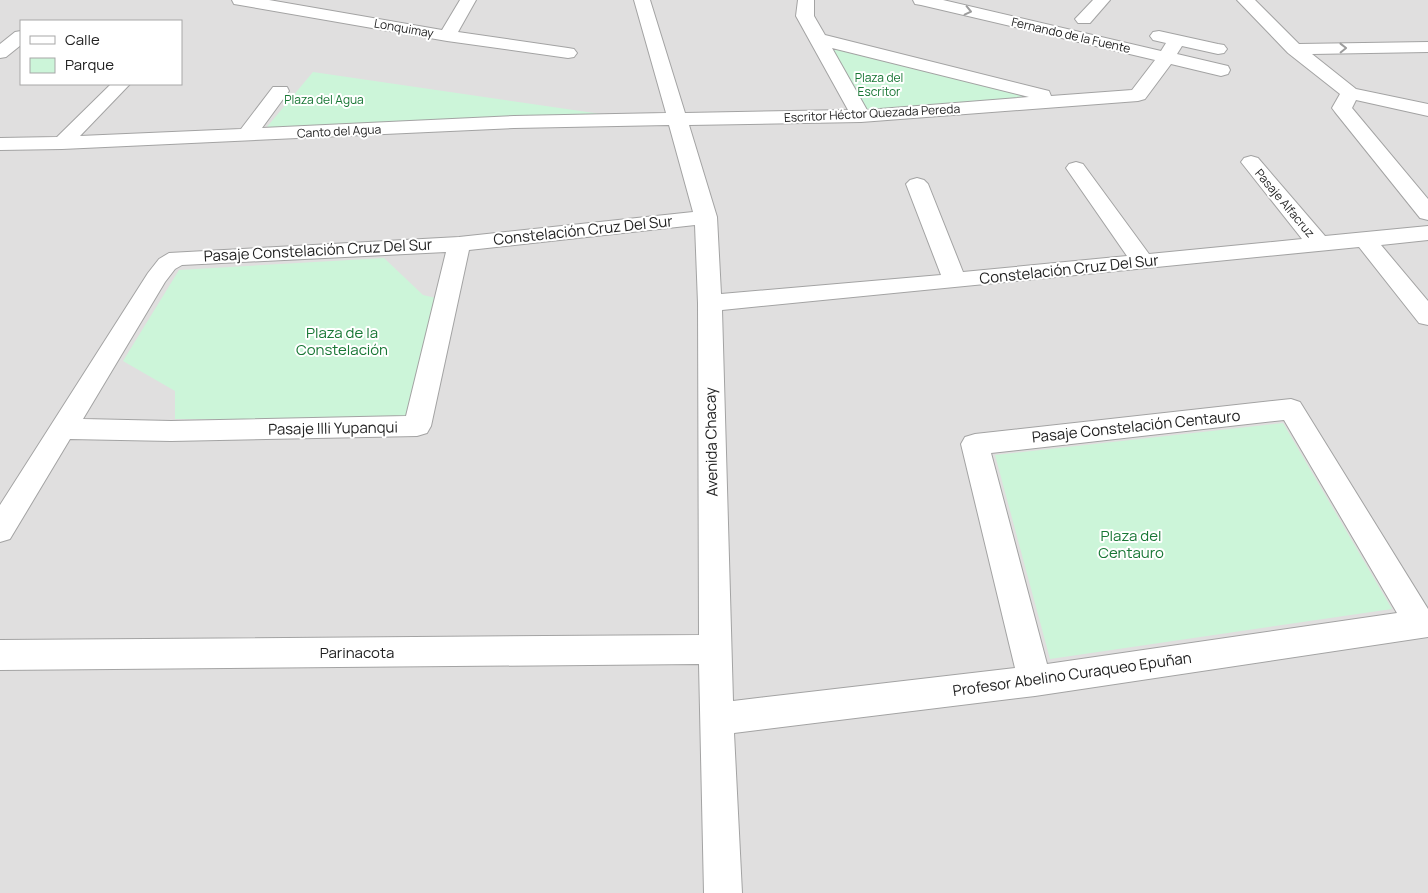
<svg xmlns="http://www.w3.org/2000/svg" width="1428" height="893" font-family="Manrope,sans-serif">
	<style>
		.residential { fill: #e0dfdf; fill-rule: evenodd }
		.park { fill: #ccf5d9 }
		.lines { fill: none; stroke-linecap: round; stroke-linejoin: round }
		.minor-casing { stroke: #a3a3a3; stroke-width: 2 }
		.minor { fill: #fff; fill-rule: evenodd }
		.oneway { stroke: #9c9c9c }
		.labels { text-anchor: middle; dominant-baseline: central; stroke-width: 4; stroke-linejoin: round; paint-order: stroke }
		.far-street-label { font-size: 12px; fill: #222; stroke: #fff }
		.far-park-label { font-size: 12px; fill: #187735; stroke: #fff }
		.street-label { font-size: 15px; fill: #222; stroke: #fff }
		.park-label { font-size: 15px; fill: #187735; stroke: #fff }
	</style>
	<rect width="100%" height="100%" fill="#f1f0e9"/>
	<path class="residential" d="M0 0H1428V893H0ZM21 21H181V84H21Z"/>
	<g class="park">
		<polygon points="825,44 1043,99 864,111"/>
		<polygon points="313,72 608,115 266,128"/>
		<polygon points="384,258 423,295 436,298 405,420 175,419 175,391 123,361 179,270"/>
		<polygon points="1283,423 1392,609 1050,659 995,455"/>
	</g>
	<g class="lines">
		<defs>
			<g id="minor">
				<polygon points="232,0 269,0 442,30 460,0 476,0 458,32 568,48 574,49 577,53 574,57 568,58 447,41 240,5 234,4"/>
				<path d="M634 0H650L685 113 848 110 796 16 798 0H814V16L825 35 1049 91 1051 96 1132 90 1155 60 921 5 915 4 913 0H943L1161 51 1166 43 1153 40 1150 36 1153 32 1159 31 1218 44 1224 45 1227 49 1224 53 1218 54 1182 46 1177 54 1228 66 1230 70 1228 74 1221 76 1171 64 1145 99 1138 101 861 122 689 125 717 217 721 294 941 275 906 184 910 180 917 178 924 180 928 184 963 272 1127 256 1066 168 1069 164 1076 162 1083 164 1149 254 1302 239 1241 162 1244 158 1251 156 1258 158 1325 236 1428 226V240L1381 245 1428 301V325L1419 323 1359 247 722 310 733 701 1015 668 961 444 965 437 975 434 1291 399 1300 402 1428 609V637L1035 696 734 733 742 893H704L699 664 0 670V640L699 635 698 303 695 225 469 250 431 426 427 433 417 436 171 441 70 439 10 539 0 542V505L148 273 159 259 169 253 459 237 693 212 669 125 514 128 62 149 0 150V138L57 137 111 84H130L80 136 241 129 273 87H287L289 91 262 128 514 116 666 113ZM832 48 1029 97 867 110ZM446 252 406 416 171 421 83 419 165 282 175 269 182 265ZM1284 420 1397 613 1047 664 991 453Z"/>
				<polygon points="1093,0 1110,0 1090,23 1078,23 1075,19"/>
				<polygon points="1237,0 1255,0 1299,44 1428,42 1428,52 1312,54 1356,89 1428,104 1428,116 1356,100 1352,108 1428,199 1428,220 1420,218 1335,112 1332,108 1340,94 1288,53"/>
				<polygon points="21,31 21,45 6,57 0,58 0,44 15,32"/>
			</g>
		</defs>
		<use href="#minor" class="minor-casing"/>
		<use href="#minor" class="minor"/>
	</g>
	<defs><path id="oneway-chevron" d="M-2-3.5L2.5 0L-2 3.5" fill="none" stroke-width="1.6" stroke-linecap="round" stroke-linejoin="round" transform="scale(1.25)"/></defs>
	<g class="oneway">
		<use href="#oneway-chevron" transform="translate(968 11) rotate(13)"/>
		<use href="#oneway-chevron" transform="translate(1343 48) rotate(-1)"/>
	</g>
	<g class="labels">
		<g class="far-street-label">
			<text transform="translate(404 28) rotate(10)">Lonquimay</text>
			<text transform="translate(1071 35) rotate(13)">Fernando de la Fuente</text>
			<text transform="translate(872 113) rotate(-3)">Escritor Héctor Quezada Pereda</text>
			<text transform="translate(339 131) rotate(-3)">Canto del Agua</text>
			<text transform="translate(1285 203) rotate(50)">Pasaje Alfacruz</text>
		</g>
		<g class="far-park-label">
			<text x="879" y="77">Plaza del<tspan x="879" dy="14">Escritor</tspan></text>
			<text x="324" y="99">Plaza del Agua</text>
		</g>
		<g class="street-label">
			<text transform="translate(583 230) rotate(-6)">Constelación Cruz Del Sur</text>
			<text transform="translate(318 250) rotate(-3)">Pasaje Constelación Cruz Del Sur</text>
			<text transform="translate(1069 269) rotate(-6)">Constelación Cruz Del Sur</text>
			<text transform="translate(1136 426) rotate(-6)">Pasaje Constelación Centauro</text>
			<text transform="translate(333 428) rotate(-1)">Pasaje Illi Yupanqui</text>
			<text transform="translate(711 442) rotate(-91)">Avenida Chacay</text>
			<text x="357" y="652">Parinacota</text>
			<text transform="translate(1072 674) rotate(-8)">Profesor Abelino Curaqueo Epuñan</text>
		</g>
		<g class="park-label">
			<text x="342" y="332">Plaza de la<tspan x="342" dy="17">Constelación</tspan></text>
			<text x="1131" y="535">Plaza del<tspan x="1131" dy="17">Centauro</tspan></text>
		</g>
	</g>
	<rect x="20" y="20" width="162" height="65" fill="#ffffff" stroke="#a7a7a7"/>
	<rect x="30" y="36" width="25" height="8" fill="#ffffff" stroke="#a7a7a7"/>
	<text x="65" y="45" font-size="15" fill="#222222">Calle</text>
	<rect x="30" y="58" width="25" height="15" fill="#ccf5d9" stroke="#a7a7a7"/>
	<text x="65" y="70" font-size="15" fill="#222222">Parque</text>
</svg>
